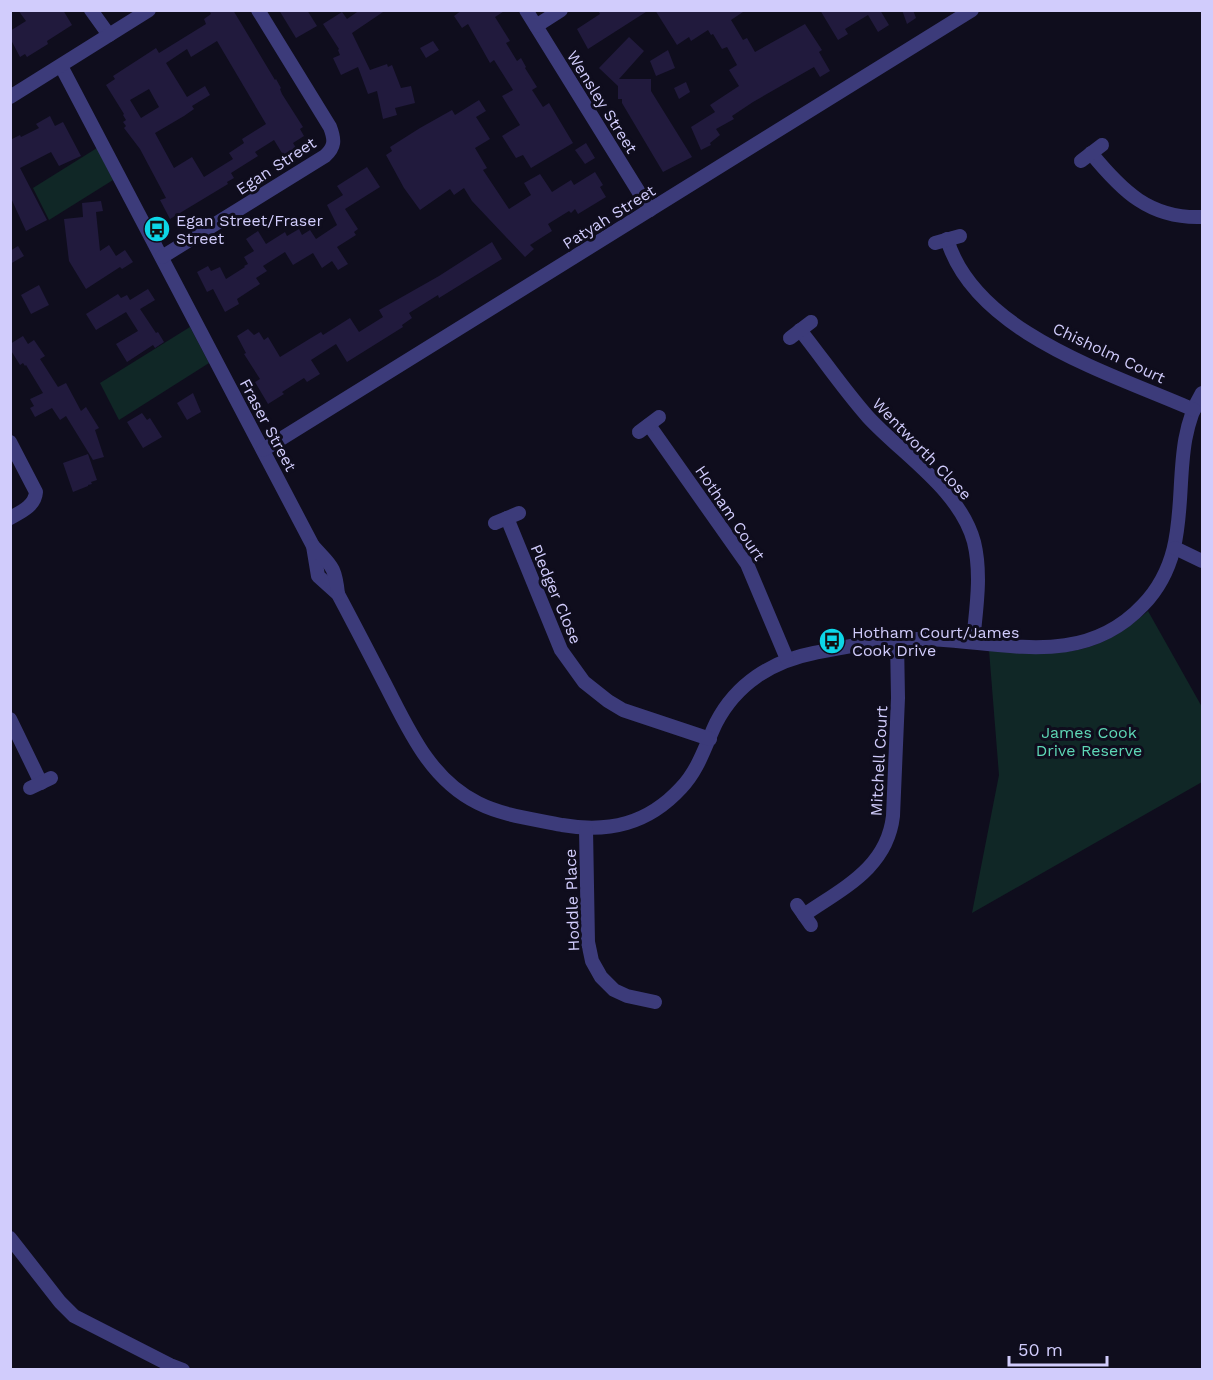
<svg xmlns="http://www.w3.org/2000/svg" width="1213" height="1380" font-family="'Work Sans',sans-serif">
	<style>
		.green { fill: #102726 }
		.building { fill: #211a3d; fill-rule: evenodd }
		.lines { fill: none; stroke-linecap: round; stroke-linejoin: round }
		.street { stroke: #3c3b7a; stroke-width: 14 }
		.labels { text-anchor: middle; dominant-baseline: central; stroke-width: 6; stroke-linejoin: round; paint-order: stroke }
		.street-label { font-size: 16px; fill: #d1ccfc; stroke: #0f0d1d }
		.poi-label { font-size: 16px; fill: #d1ccfc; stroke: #0f0d1d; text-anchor: start }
		.park-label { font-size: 16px; fill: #5ed7b6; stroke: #0f0d1d }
	</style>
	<rect width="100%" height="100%" fill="#0f0d1d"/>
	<g class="green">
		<polygon points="97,148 113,180 49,220 33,188"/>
		<polygon points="190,327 209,363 119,420 100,383"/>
		<path d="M1148 611 1202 707V782L972 913 999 775 989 650C1057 655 1093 660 1148 611Z"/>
	</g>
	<g class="building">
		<polygon points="18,10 63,10 72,25 47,41 48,44 27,57 25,54 20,57 10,38 10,31 26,21"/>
		<path d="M209 10H233L275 80 276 79 281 88 280 89 282 94 303 127 300 129 304 136 293 143 298 151 285 158 274 140 255 152 258 156 231 173 234 178 227 182 228 184 170 219 160 200 166 198 140 149 124 128 126 126 123 122 126 120 123 115 124 114 106 85 115 79 113 76 150 52 156 48 159 53 206 24 204 19 211 14ZM217 41 266 124 242 139 244 143 229 153 233 159 204 177 192 157 174 168 155 133 184 116 194 109 192 106 210 95 205 86 187 97 166 63 187 49 191 57ZM149 89 159 107 141 118 130 100Z"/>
		<polygon points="279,10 307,10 317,26 296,38"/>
		<polygon points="360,10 386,10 352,33 370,70 387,64 388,67 392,65 401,88 411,86 415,103 395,108 397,115 383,119 377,91 368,94 358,67 341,75 333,58 340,55 338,50 339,49 323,24 342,12 347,19"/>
		<polygon points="462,10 506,10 495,17 510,41 506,43 517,61 521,58 526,67 525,68 537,87 532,90 543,107 549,103 573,143 531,168 523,155 516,158 502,136 520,125 502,96 513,90 494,60 490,63 468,24 462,28 454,16"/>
		<polygon points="598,10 649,10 588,49 577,29 600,14"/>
		<polygon points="655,10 746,10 731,20 743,40 747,38 755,52 805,24 822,50 819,52 830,71 820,77 814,67 753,102 732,116 734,119 716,129 720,135 710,143 711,145 701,150 691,127 715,112 710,105 739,86 729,70 737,65 727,47 722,49 713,34 711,35 708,30 691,41 689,37 677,45"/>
		<polygon points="820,10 880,10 889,25 878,32 868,15 845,29 848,34 838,40"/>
		<polygon points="902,10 913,10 916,18 907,24"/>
		<polygon points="629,37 644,51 619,79 651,79 651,91 692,157 663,172 622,103 622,99 618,99 618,86 599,68"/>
		<polygon points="433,41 439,50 426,58 420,48"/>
		<polygon points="668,50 675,68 656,76 650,61"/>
		<polygon points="686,82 690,92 679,99 674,88"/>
		<polygon points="479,100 486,111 476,117 490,139 475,148 487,168 483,170 509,209 531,195 524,183 540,174 552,192 571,180 574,185 595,172 603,185 600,187 606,197 578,214 575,209 571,213 569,211 548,224 552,231 530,245 534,249 525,257 472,201 464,188 454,195 450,189 420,210 404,188 386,155 392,151 390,147 420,128 452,110 455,115"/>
		<polygon points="50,116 55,126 63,122 81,156 59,166 51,152 20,168 47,220 26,231 10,196 10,140 20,135 21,137 39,128 36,124"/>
		<polygon points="586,143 595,158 585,164 575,150"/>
		<polygon points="367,167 380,187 345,209 358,229 354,232 356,235 337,247 348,264 338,270 332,261 322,268 313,253 293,265 285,252 263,266 267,271 256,278 260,284 237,299 239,304 225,312 213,289 207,292 197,272 208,266 211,271 220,267 226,279 245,267 244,266 248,264 244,257 254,251 246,239 258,231 266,244 285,232 287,236 299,229 302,235 310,230 316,239 337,225 327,205 343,195 337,186"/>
		<polygon points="101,201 103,211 96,212 100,251 109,245 116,256 125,250 133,262 122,269 120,267 86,289 69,261 64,219 83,217 82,203"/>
		<polygon points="492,242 502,259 439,298 438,295 409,313 412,318 402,325 403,327 347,362 336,344 311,360 320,374 307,382 304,378 282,392 284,394 268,404 255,382 260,379 244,354 246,353 237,336 248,329 254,335 259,332 264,340 268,337 280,357 311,338 321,332 323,335 350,318 359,332 383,317 379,310 439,276"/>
		<polygon points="18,246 24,256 10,264 10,251"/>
		<polygon points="39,285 49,305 31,314 21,295"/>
		<polygon points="148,289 155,300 140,309 156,333 158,332 164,342 155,348 153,345 127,362 116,344 138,331 126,312 96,330 86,314 118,294 121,298 127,295 130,300"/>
		<polygon points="23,336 28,344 34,340 45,356 40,359 58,387 66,383 81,411 86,407 99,428 95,430 104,457 93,460 66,416 60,420 52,408 35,417 30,408 34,406 30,399 43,393 26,365 25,366 23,363 20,365 10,349 10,344"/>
		<polygon points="193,393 201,412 187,420 177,403"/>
		<polygon points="142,413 147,420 150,418 162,437 143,448 127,422"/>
		<polygon points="88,454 97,480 91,482 92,484 88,485 88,486 73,492 63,463"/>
	</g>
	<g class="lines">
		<g class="street">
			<polyline points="91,10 109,35"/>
			<polyline points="526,10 650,210"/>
			<polyline points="536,26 561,10"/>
			<path d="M61 66 313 546 318 576 338 594C354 624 369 653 384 682 408 728 429 779 478 803 504 816 534 819 562 825 609 833 648 824 681 788 699 769 705 746 716 723 736 684 772 661 814 653 850 646 888 638 925 639 1003 641 1082 670 1143 605 1203 543 1162 459 1202 393"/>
			<polyline points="10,97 149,10"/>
			<path d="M1091 153C1122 191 1150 219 1202 217"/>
			<polyline points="1081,161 1102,145"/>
			<path d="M947 239C975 334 1113 374 1194 410"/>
			<polyline points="935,243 960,236"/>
			<path d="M162 257 325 156C335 147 335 140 330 127L258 10"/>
			<path d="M800 330C823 359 844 390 868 417 903 455 960 490 974 542 982 575 976 609 973 642"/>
			<polyline points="790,338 811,322"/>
			<polyline points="649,425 747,564 787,659"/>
			<polyline points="639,432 659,417"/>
			<path d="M10 442 36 492C35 506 21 512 10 518"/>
			<polyline points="263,450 972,10"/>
			<polyline points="507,518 561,650 584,682 608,701 623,710 710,739"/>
			<polyline points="495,523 519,513"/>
			<path d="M313 546C331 566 335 565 338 594"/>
			<polyline points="1175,548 1202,561"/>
			<polyline points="10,719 41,783"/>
			<polyline points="30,788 51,778"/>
			<polyline points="586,829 588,942 592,961 601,977 614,990 627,996 655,1002"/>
			<polyline points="797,905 811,925"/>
			<path d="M804 915C843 888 887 868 893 816L898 698 897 640"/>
			<polyline points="10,1238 60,1302 74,1316 170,1365 183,1370"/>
		</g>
	</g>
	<defs>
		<symbol id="bus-disc" viewBox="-11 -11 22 22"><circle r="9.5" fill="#0dd6e7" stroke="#0f0d1d"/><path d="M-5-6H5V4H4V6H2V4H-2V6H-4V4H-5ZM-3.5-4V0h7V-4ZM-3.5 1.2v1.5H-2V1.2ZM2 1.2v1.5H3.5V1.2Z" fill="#111"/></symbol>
	</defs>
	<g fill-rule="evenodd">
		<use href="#bus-disc" x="142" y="214" width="30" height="30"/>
		<use href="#bus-disc" x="817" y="626" width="30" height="30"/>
	</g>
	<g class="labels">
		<g class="street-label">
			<text transform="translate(602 102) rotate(58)">Wensley Street</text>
			<text transform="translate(276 166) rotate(-33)">Egan Street</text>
			<text transform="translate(609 217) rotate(-32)">Patyah Street</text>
			<text transform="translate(1109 353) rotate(25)">Chisholm Court</text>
			<text transform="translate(268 425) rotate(62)">Fraser Street</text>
			<text transform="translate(922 449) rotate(46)">Wentworth Close</text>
			<text transform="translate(730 513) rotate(56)">Hotham Court</text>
			<text transform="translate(556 594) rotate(67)">Pledger Close</text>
			<text transform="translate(879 761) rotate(-87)">Mitchell Court</text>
			<text transform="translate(572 900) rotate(-92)">Hoddle Place</text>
		</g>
		<g class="poi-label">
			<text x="176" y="220">Egan Street/Fraser<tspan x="176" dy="18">Street</tspan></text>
			<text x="852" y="632">Hotham Court/James<tspan x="852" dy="18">Cook Drive</tspan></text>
		</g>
		<g class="park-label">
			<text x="1089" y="732">James Cook<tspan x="1089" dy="18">Drive Reserve</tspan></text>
		</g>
	</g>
	<rect width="1213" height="1380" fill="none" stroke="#d1ccfc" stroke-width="24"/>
	<path d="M1009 1356v9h98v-9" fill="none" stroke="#d1ccfc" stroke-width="3"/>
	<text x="1018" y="1356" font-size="18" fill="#d1ccfc" stroke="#0f0d1d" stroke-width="4.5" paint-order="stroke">50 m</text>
</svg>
